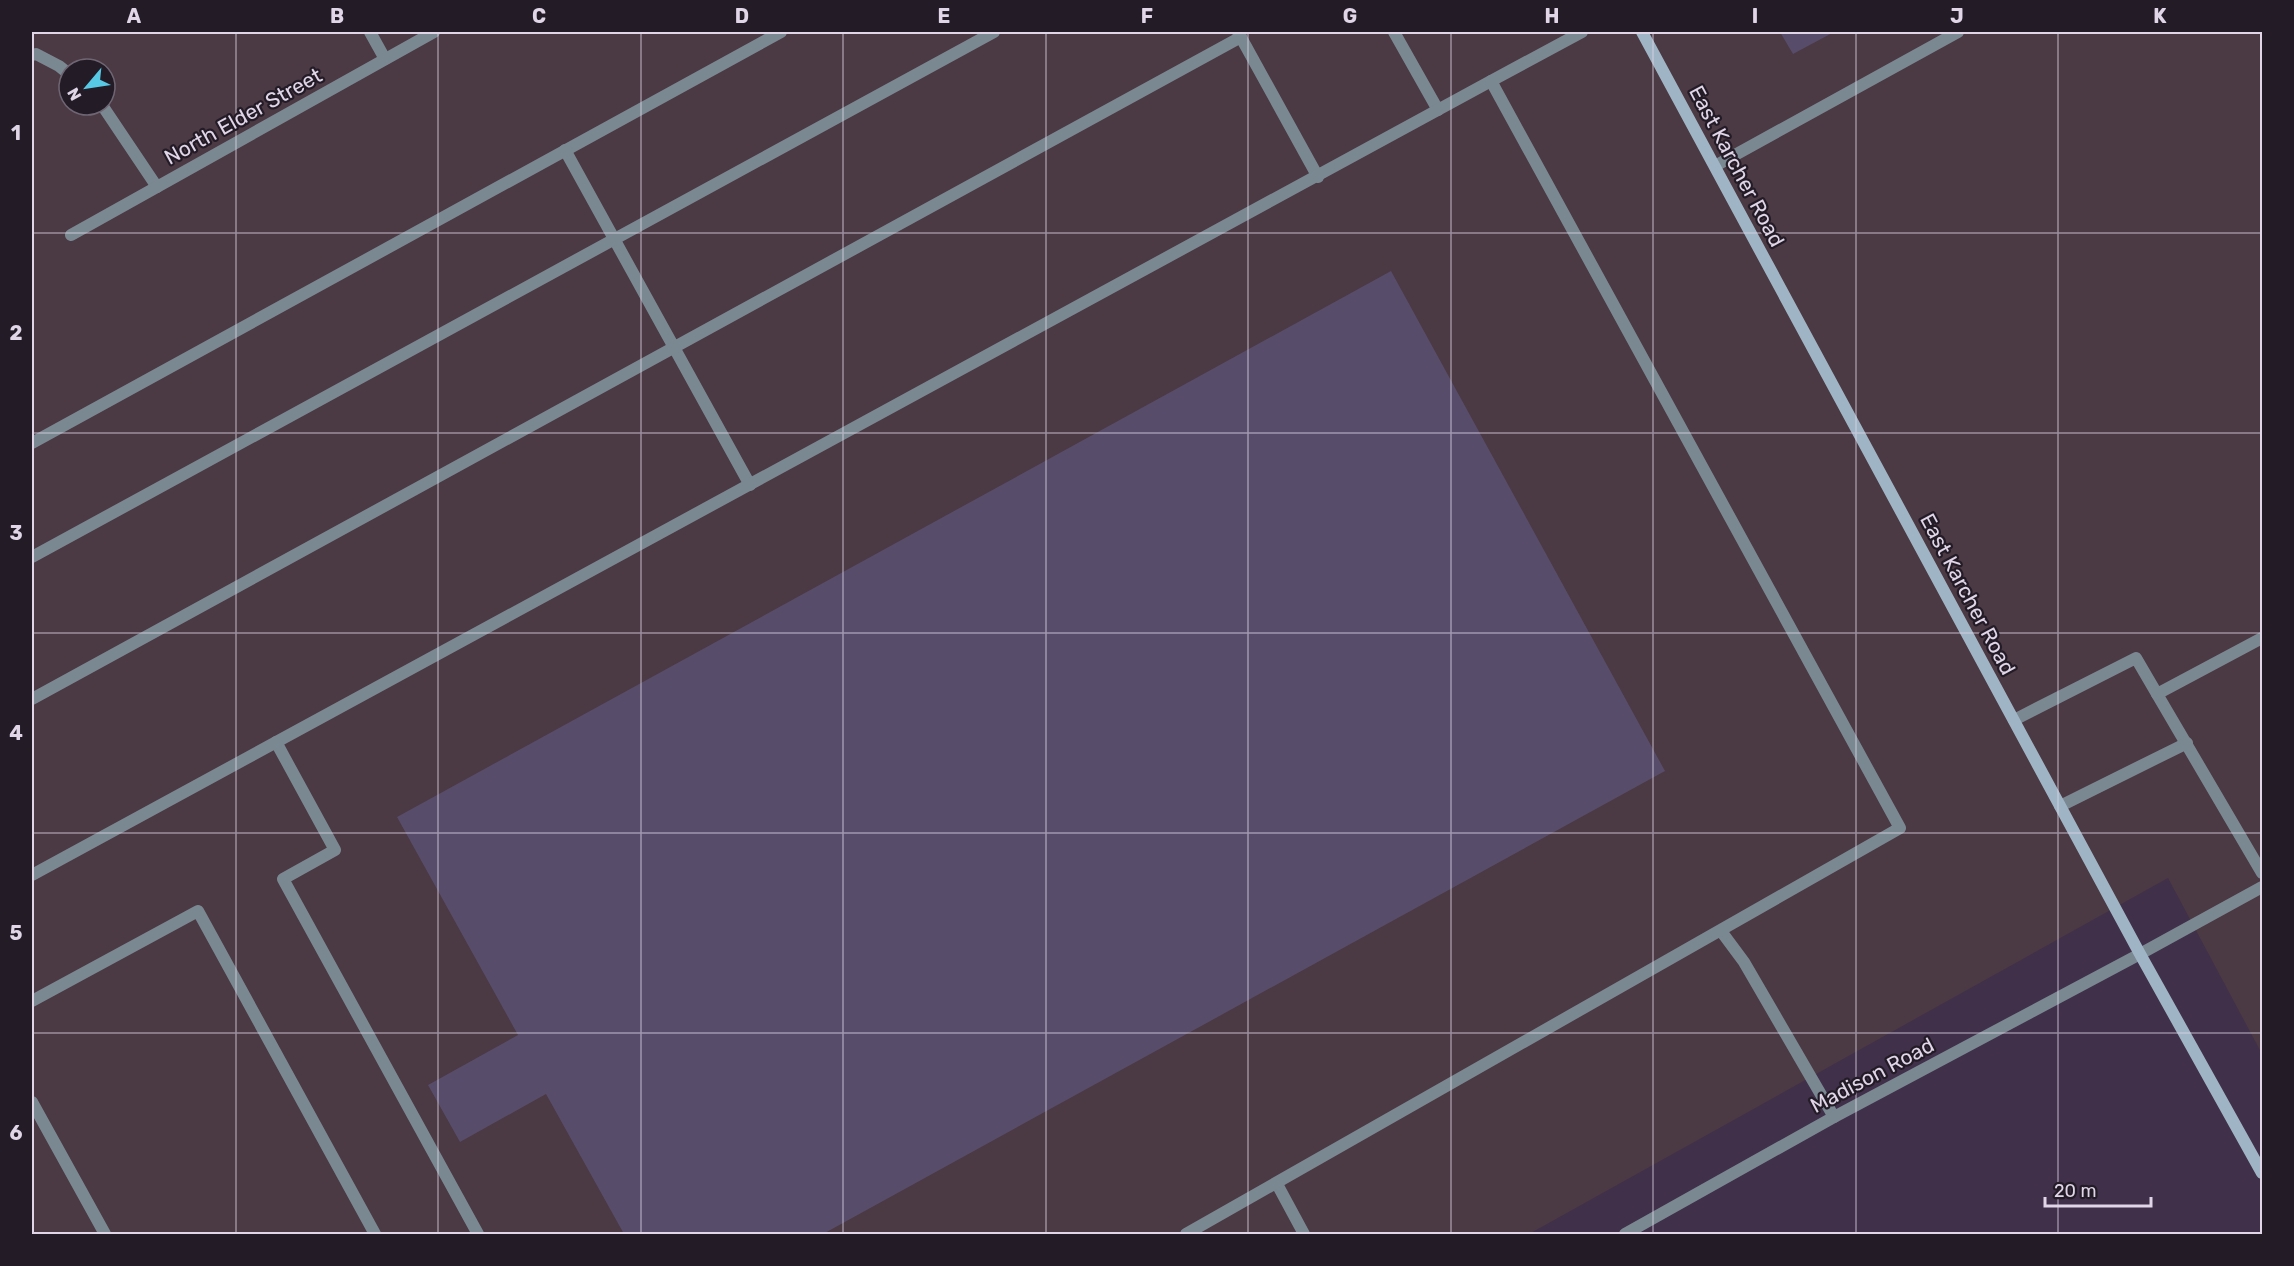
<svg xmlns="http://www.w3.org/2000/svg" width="2294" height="1266" font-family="Rubik,sans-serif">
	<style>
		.industrial { fill: #4b3943; fill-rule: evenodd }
		.building { fill: #574c6a }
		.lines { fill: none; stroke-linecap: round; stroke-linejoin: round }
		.service { stroke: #7a8892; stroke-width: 12 }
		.minor { stroke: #7a8892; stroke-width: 12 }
		.tertiary { stroke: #7a8892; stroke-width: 12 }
		.secondary { stroke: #9fb5c5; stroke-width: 12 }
		.grid { fill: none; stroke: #e0d6e7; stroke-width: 1.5; stroke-opacity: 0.55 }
		.labels { text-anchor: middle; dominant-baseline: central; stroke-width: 4.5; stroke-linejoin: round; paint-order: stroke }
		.street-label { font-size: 21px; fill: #e0d6e7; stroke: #231c27 }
		.neatline { fill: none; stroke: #e0d6e7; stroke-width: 2 }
		.grid-label { font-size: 20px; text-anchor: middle; font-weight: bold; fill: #e0d6e7 }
	</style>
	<rect width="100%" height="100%" fill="#40304a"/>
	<path class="industrial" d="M32 32H2262V1054L2168 878 1529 1234H32ZM69 69H105V105H69Z"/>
	<g class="building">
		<polygon points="1780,32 1834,32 1793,54"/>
		<polygon points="1391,271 1665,771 823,1234 624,1234 546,1094 460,1142 428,1085 518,1035 397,817"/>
	</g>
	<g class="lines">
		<g class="service">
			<polyline points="370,32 385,59"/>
			<polyline points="1238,32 1318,177"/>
			<polyline points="1394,32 1438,110"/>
			<polyline points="32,55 36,54 59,66 69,74"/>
			<polyline points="102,105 157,187"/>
			<polyline points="565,150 750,485"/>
			<polyline points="1715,166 1958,32"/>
			<polyline points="71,235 434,32"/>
			<polyline points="32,443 781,32"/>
			<polyline points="32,557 994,32"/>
			<polyline points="2157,694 2262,873"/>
			<polyline points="32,699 1241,37"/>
			<polyline points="2014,720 2136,658 2157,694 2262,638"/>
			<polyline points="276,742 335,850 283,879 478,1234"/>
			<polyline points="2060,806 2187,743"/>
			<polyline points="32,875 1491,81"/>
			<polyline points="1721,931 1744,962 1834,1117"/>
			<polyline points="32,1001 198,911 375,1234"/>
			<polyline points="32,1102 105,1234"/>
			<polyline points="1277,1184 1304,1234"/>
			<polyline points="1186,1234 1900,828 1491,81 1582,32"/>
		</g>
		<polyline class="minor" points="2140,954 2262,887"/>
		<polyline class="tertiary" points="1625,1234 1834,1117 2140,954"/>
		<polyline class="secondary" points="1642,32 2140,954 2262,1173"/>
	</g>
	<path class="grid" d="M236 32V1234M438 32V1234M641 32V1234M843 32V1234M1046 32V1234M1248 32V1234M1451 32V1234M1653 32V1234M1856 32V1234M2058 32V1234M32 233H2262M32 433H2262M32 633H2262M32 833H2262M32 1033H2262"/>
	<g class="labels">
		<g class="street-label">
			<text transform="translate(243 116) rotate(-29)">North Elder Street</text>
			<text transform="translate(1737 166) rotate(62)">East Karcher Road</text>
			<text transform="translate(1968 594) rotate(62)">East Karcher Road</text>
			<text transform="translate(1872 1075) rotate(-28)">Madison Road</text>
		</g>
	</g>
	<rect width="2294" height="1266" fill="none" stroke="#231c27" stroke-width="66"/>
	<g transform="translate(87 87) rotate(241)"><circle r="28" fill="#231c27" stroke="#6f6674" stroke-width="1.5"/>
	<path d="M0-4.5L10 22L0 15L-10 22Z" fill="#58c9e4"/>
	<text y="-9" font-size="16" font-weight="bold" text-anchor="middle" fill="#e0d6e7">N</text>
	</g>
	<path d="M2045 1197v9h106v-9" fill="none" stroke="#e0d6e7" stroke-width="3"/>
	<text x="2054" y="1197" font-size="18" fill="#e0d6e7" stroke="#231c27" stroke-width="4.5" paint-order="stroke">20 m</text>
	<rect x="33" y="33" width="2228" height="1200" class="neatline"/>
	<g class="grid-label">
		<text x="134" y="23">A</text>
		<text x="337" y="23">B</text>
		<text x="539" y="23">C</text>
		<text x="742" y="23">D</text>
		<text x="944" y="23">E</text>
		<text x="1147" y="23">F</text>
		<text x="1350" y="23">G</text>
		<text x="1552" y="23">H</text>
		<text x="1755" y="23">I</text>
		<text x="1957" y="23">J</text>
		<text x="2160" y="23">K</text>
		<text x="16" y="140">1</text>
		<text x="16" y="340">2</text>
		<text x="16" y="540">3</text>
		<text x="16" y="740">4</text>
		<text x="16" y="940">5</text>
		<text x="16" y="1140">6</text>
	</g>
</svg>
